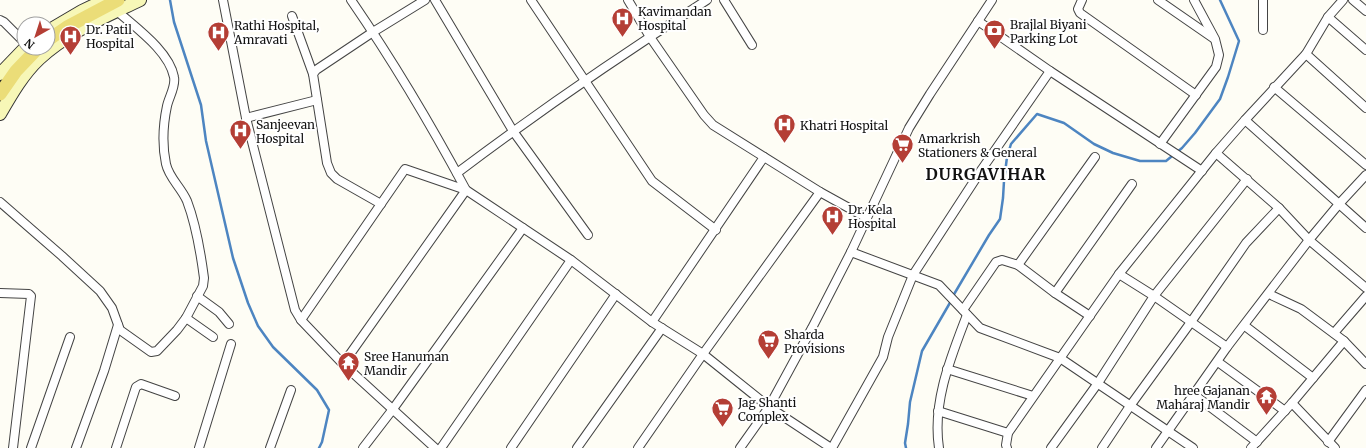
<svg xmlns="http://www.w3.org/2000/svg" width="1366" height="448" font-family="Merriweather,serif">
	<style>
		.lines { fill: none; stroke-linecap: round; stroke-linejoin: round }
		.stream { stroke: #4d85c1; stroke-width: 2.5 }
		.minor-casing { stroke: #444; stroke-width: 10 }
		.secondary-casing { stroke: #333; stroke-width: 14 }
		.primary-casing { stroke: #222; stroke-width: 15 }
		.minor { stroke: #fff; stroke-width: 8 }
		.secondary { stroke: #f7f7b7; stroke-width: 12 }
		.primary { stroke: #ebdd78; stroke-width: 13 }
		.labels { text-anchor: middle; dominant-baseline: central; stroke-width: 4; stroke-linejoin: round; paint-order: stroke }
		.poi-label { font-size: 12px; fill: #111; stroke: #fff; text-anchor: start }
		.district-label { font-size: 16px; font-weight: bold; letter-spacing: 1px; fill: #111; stroke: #fff }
	</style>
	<rect width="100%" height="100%" fill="#fefdf5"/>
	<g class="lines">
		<g class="stream">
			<polyline points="170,0 174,22 201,105 206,141 233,258 248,303 258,326 273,347 317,390 329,410 322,442 319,448"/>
			<polyline points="953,296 989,235 1000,219 1003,198 1004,181 1007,157 1011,144 1037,114 1064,123 1094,144 1113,153 1140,161 1166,161 1182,148 1195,133 1220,99 1228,77 1239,41 1220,0"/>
			<polyline points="906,448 905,443 908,424 910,402 922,351 951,301"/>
		</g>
		<defs>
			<g id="minor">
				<polyline points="223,0 246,118 295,310 301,320 343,364 435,448"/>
				<polyline points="435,0 513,131 588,235"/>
				<polyline points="531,0 652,181 716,230"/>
				<polyline points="628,0 650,37 704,115 713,125 820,192 867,218"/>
				<polyline points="724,0 752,45"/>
				<polyline points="1082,0 1078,9 1080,13 1196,95"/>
				<polyline points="1158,0 1213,38"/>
				<polyline points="1263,0 1263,30"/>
				<polyline points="1353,0 1366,11"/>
				<polyline points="292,16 313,74"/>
				<polyline points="1328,17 1366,50"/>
				<polyline points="0,20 4,22 24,42"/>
				<polyline points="978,21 1050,71 1202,171"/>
				<polyline points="1306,54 1366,108"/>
				<polyline points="1274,87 1366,165"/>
				<polyline points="246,118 317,100"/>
				<polyline points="1245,120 1366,228"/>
				<polyline points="1160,144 1216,67 1219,55 1215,39 1194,0"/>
				<polyline points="1216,153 1279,208 1309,240 1366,288"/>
				<path d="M457 173C538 112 621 55 707 0"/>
				<path d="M0 202 62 256 100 291 112 308 120 330 151 352 157 351 177 330 186 318 203 286 204 278C201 255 195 222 187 201 181 187 169 178 166 164 162 145 163 125 167 106 169 97 176 86 174 77 169 51 136 28 117 11"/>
				<polyline points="381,204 337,179 331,173 327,163 313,74 316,70 373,32 425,0"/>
				<polyline points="851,252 939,285 980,328 1060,358 1193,448"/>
				<polyline points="1018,265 1095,157"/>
				<polyline points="1119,274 1154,296 1227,347"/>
				<polyline points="0,293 29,294 31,296 13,448"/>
				<polyline points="1055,293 1132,184"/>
				<polyline points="1269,294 1301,309 1344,341 1366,364"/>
				<polyline points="197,296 219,312 229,324"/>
				<polyline points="963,310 996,262 1002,260 1018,265 1055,293 1090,316"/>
				<polyline points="186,318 213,337"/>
				<polyline points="301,320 405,169 466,190 571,260 652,322 703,354 769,407 831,448"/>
				<polyline points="652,322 764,157"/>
				<polyline points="1245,326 1313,378"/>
				<polyline points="1334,333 1366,296"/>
				<polyline points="1218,362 1285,411"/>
				<path d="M343 364 466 190C431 125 393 61 351 0"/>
				<polyline points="947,369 1033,396"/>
				<polyline points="1193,394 1257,442"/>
				<polyline points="1292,403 1335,448"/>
				<polyline points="938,411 1008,433"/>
				<polyline points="1328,442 1366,390"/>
				<polyline points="31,448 70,337"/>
				<polyline points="76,448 104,371 118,325"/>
				<polyline points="116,448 136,387 141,384 175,396"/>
				<polyline points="199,448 231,344"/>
				<polyline points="270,448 291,390"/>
				<polyline points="363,448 393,409 523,228"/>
				<polyline points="441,448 571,260"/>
				<polyline points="511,448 616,294"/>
				<polyline points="577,448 662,328"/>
				<polyline points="638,448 703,354 820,192"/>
				<polyline points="740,448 769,407 812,328 851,252 909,128 930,94 992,0"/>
				<polyline points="832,448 883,357 888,337 913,275 982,169 1050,71"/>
				<path d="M939 448C932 402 951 357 967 315"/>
				<polyline points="1007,448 1006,445 1008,433 1119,274 1216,153 1245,120 1306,54 1328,17 1343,0"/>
				<polyline points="1051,448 1098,383 1154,296 1247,179"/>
				<polyline points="1102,448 1130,406 1191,322 1246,243 1279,208"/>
				<polyline points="1156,448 1227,347 1309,240 1339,204 1366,175"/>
				<polyline points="1251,448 1292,403 1344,341"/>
			</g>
			<g id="secondary">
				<polyline points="48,31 82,11 105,0"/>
				<polyline points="0,74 25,48"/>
				<path d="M0 114C11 95 23 74 39 59 68 32 105 17 140 0"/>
			</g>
			<g id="primary">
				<polyline points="48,40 67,27 118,0"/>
				<polyline points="0,94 16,71 38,48"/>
			</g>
		</defs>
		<use href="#minor" class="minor-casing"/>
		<use href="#secondary" class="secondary-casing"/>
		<use href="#primary" class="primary-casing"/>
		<use href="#minor" class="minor"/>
		<use href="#secondary" class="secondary"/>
		<use href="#primary" class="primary"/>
	</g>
	<defs>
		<symbol id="hospital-pin" viewBox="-11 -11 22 30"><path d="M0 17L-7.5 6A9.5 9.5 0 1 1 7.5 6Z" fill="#b43e35" stroke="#fff"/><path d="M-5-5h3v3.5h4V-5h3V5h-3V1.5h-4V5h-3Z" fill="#fff"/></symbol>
		<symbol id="bank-pin" viewBox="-11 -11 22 30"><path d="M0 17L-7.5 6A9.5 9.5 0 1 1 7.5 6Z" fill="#b43e35" stroke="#fff"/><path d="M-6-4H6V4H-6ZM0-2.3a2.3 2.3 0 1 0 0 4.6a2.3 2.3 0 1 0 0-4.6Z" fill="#fff"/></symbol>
		<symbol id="supermarket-pin" viewBox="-11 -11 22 30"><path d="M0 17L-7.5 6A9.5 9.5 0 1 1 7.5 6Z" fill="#b43e35" stroke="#fff"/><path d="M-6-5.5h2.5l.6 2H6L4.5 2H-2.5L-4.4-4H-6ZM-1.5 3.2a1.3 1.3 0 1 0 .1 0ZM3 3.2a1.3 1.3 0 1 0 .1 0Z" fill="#fff"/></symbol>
		<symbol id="temple-pin" viewBox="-11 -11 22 30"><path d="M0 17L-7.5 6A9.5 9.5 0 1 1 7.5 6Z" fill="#b43e35" stroke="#fff"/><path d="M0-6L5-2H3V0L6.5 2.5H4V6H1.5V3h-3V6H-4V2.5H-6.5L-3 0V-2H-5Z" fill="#fff"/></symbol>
	</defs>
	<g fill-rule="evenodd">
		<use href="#hospital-pin" x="610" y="6" width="25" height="34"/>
		<use href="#bank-pin" x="982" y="18" width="25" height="34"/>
		<use href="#hospital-pin" x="206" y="20" width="25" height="34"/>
		<use href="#hospital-pin" x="58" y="24" width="25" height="34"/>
		<use href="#hospital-pin" x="772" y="112" width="25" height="34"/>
		<use href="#hospital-pin" x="228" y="118" width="25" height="34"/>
		<use href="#supermarket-pin" x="890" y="132" width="25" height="34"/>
		<use href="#hospital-pin" x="820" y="204" width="25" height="34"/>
		<use href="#supermarket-pin" x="756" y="328" width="25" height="34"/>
		<use href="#temple-pin" x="336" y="350" width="25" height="34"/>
		<use href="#temple-pin" x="1254" y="384" width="25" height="34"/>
		<use href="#supermarket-pin" x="710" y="396" width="25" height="34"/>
	</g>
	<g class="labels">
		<g class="poi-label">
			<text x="638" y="11">Kavimandan<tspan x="638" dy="14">Hospital</tspan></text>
			<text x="1010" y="24">Brajlal Biyani<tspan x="1010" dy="14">Parking Lot</tspan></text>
			<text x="234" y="25">Rathi Hospital,<tspan x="234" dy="14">Amravati</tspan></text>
			<text x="86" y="29">Dr. Patil<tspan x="86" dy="14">Hospital</tspan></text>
			<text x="256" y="124">Sanjeevan<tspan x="256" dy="14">Hospital</tspan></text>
			<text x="800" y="125">Khatri Hospital</text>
			<text x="918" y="138">Amarkrish<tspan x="918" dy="14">Stationers &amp; General</tspan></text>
			<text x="848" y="209">Dr. Kela<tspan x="848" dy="14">Hospital</tspan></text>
			<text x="784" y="334">Sharda<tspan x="784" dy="14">Provisions</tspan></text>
			<text x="364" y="356">Sree Hanuman<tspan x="364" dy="14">Mandir</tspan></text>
			<text x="1250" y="390" text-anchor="end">hree Gajanan<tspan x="1250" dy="14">Maharaj Mandir</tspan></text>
			<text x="738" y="402">Jag Shanti<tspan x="738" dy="14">Complex</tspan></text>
		</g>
		<g class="district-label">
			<text x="986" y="174">DURGAVIHAR</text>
		</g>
	</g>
	<g transform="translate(36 36) rotate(219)"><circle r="19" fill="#ffffff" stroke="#a0a0a0"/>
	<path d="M0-3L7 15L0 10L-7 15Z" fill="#b43e35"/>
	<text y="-6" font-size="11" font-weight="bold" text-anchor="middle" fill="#111111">N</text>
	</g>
</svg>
